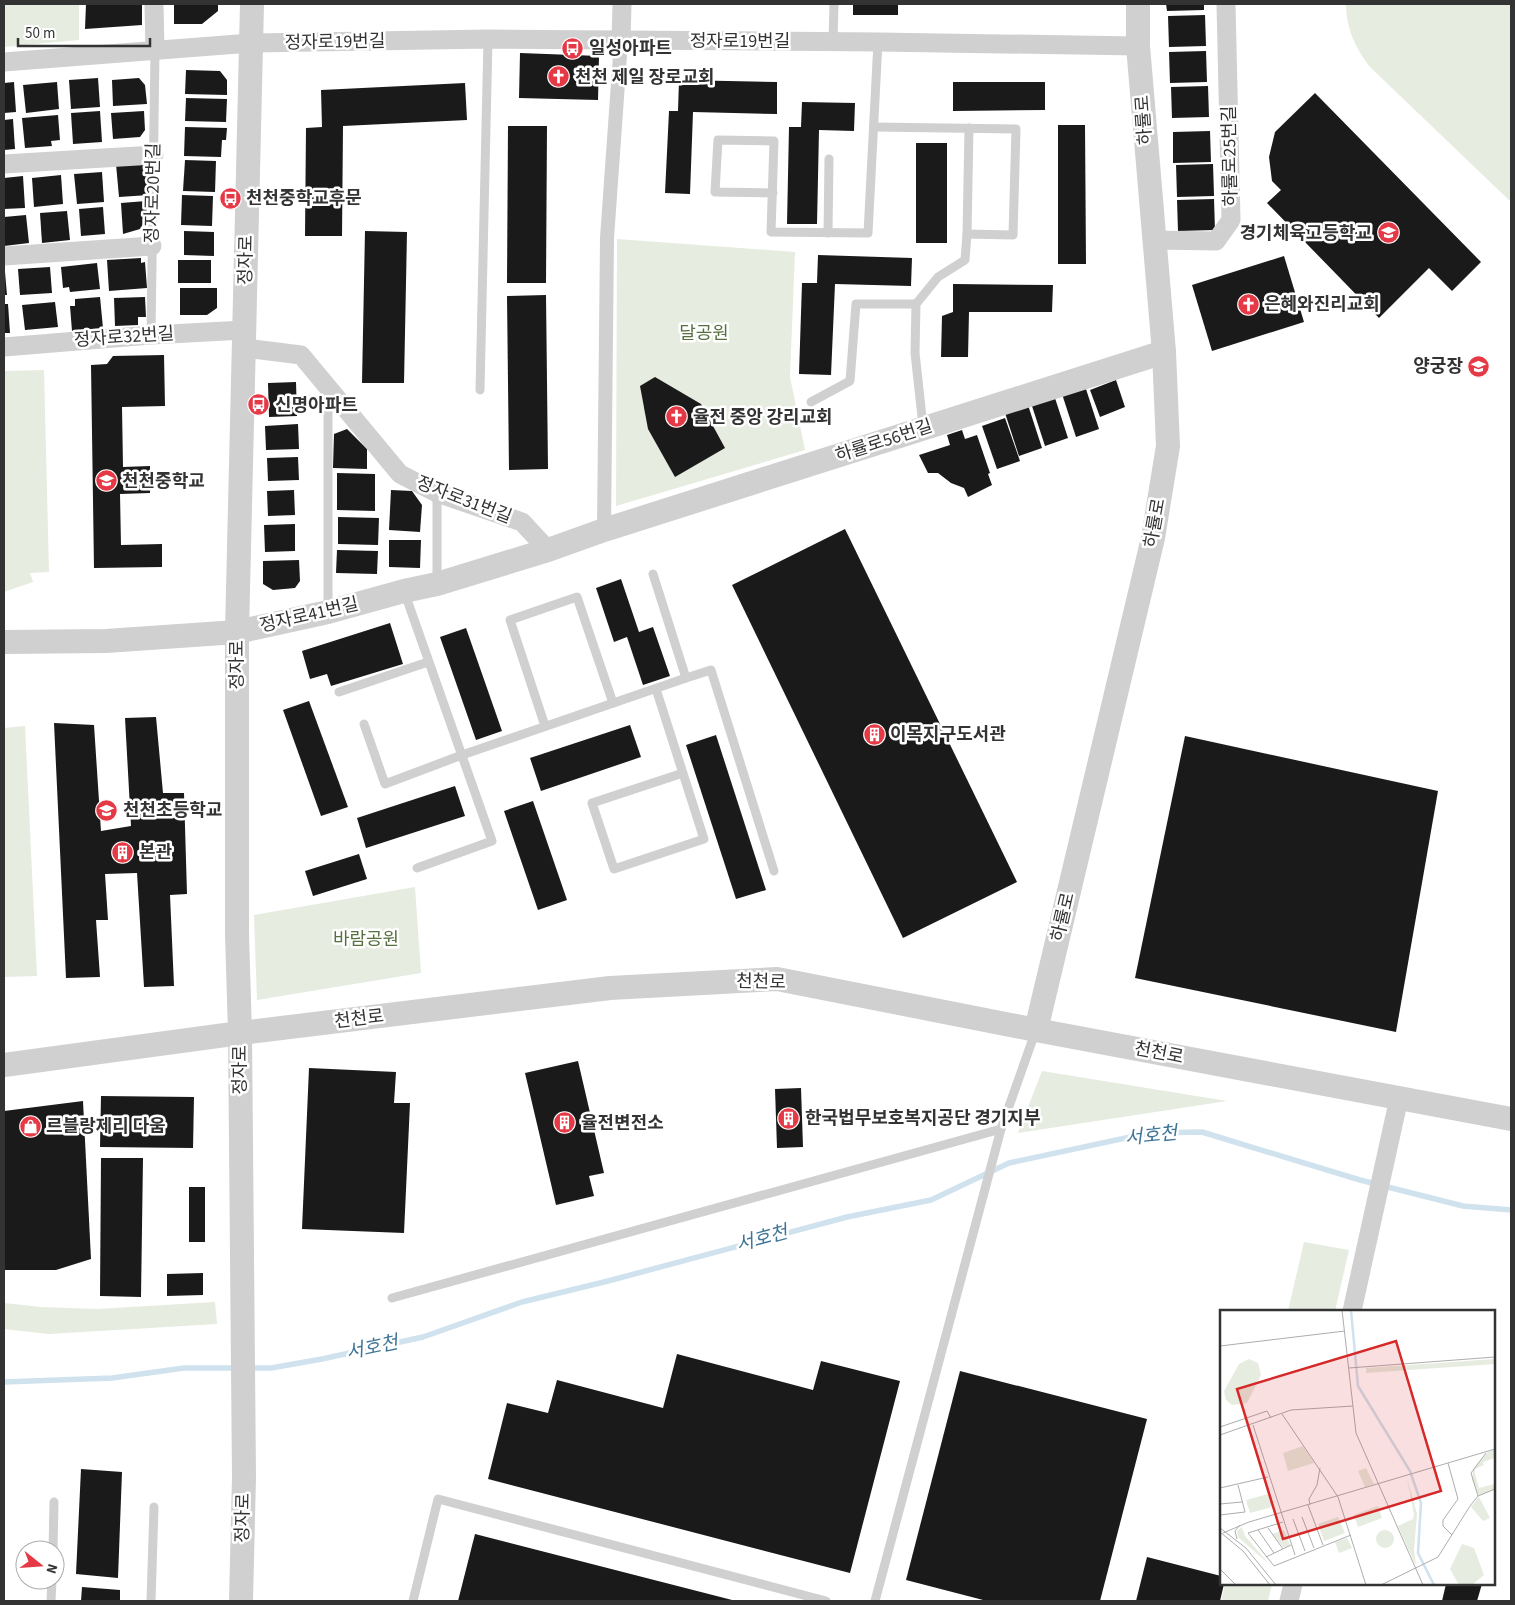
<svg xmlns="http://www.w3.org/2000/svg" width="1515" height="1605" font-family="'Source Sans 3','Noto Sans KR',sans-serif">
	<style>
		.green { fill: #e6ecdf }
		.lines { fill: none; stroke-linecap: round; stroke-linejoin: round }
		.stream { stroke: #cfe2ee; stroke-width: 5.5 }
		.building { fill: #1a1a1a }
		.service { stroke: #d0d0d0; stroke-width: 9 }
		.pedestrian { stroke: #d0d0d0; stroke-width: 14 }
		.minor { stroke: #d0d0d0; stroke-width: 19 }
		.tertiary { stroke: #d0d0d0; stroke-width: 24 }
		.labels { text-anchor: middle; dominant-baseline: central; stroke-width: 5; stroke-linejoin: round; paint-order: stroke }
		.street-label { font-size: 18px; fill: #333; stroke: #fff }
		.poi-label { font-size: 18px; font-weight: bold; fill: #333; stroke: #fff; text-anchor: start }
		.park-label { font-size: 18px; fill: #56703f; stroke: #fff }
		.water-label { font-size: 19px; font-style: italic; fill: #3f7597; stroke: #fff }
		.inset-river { fill: none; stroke: #cfe2ee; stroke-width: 2.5 }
		.inset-road { fill: none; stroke: #adadad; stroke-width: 1 }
		.view { fill: #d62828; fill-opacity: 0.15; stroke: #d62828; stroke-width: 2.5 }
		.inset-edge { fill: none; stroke: #333; stroke-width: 2.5 }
	</style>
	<rect width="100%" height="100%" fill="#fff"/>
	<g class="green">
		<polygon points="4,4 79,4 79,40 4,47"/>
		<path d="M1346 4H1511V202L1369 66C1355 47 1346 28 1346 4Z"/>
		<polygon points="617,239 795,252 790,377 805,450 616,506"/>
		<polygon points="44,370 49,572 30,573 33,582 4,592 4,371"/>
		<polygon points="25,726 37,976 4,977 4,728"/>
		<polygon points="415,887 421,973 257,1000 254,915"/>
		<polygon points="1042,1071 1227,1101 1018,1133"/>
		<polygon points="1304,1242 1349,1250 1335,1311 1288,1311"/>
		<polygon points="215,1302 217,1324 49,1334 4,1329 4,1303 41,1307 97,1309"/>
		<polygon points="1225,1584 1272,1584 1268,1601 1221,1601"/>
	</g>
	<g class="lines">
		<g class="stream">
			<polyline points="248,1368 271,1368 322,1359 423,1337 522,1302 608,1281 847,1217 931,1200 1009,1163 1149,1133 1202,1132 1360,1180 1463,1206 1511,1210"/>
			<polyline points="4,1382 112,1378 184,1368 238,1368"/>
		</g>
	</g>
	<g class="building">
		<polygon points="86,4 142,4 142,25 85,29"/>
		<polygon points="174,4 218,4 218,11 202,24 174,24"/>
		<rect x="853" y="4" width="45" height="11"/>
		<polygon points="1166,4 1204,4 1204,10 1167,11"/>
		<polygon points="1205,15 1206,46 1169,47 1168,16"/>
		<polygon points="1206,51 1207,82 1170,83 1169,52"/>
		<polygon points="520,53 599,56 598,100 519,98"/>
		<polygon points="186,70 220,71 227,80 227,95 185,94"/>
		<polygon points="98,78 100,107 71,109 69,80"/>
		<polygon points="139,78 145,85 147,104 113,106 112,80"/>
		<polygon points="679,80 777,82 777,114 693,112 690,194 665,193 669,111 678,111"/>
		<polygon points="14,82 16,112 4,113 4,83"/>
		<polygon points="57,82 59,109 26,113 23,85"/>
		<polygon points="953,82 1045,82 1045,110 953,111"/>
		<polygon points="465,83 467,120 343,126 342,236 305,236 306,128 322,127 321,90"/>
		<polygon points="1208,86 1209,117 1172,118 1171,87"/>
		<polygon points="1315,93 1481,262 1452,291 1429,268 1379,318 1267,203 1281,190 1272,181 1269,157 1275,132"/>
		<polygon points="186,98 227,99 226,122 185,121"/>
		<polygon points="802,102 855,103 854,131 819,130 817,224 787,224 789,127 801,127"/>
		<polygon points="100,111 102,142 73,144 71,113"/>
		<polygon points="144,111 145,130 140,137 113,139 111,113"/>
		<polygon points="58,115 60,140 51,141 52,146 25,148 22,118"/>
		<polygon points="13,119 15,149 4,150 4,120"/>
		<polygon points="1058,125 1085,125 1086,264 1058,264"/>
		<polygon points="508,126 547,126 546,283 507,283"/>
		<polygon points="185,127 227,128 226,140 222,140 221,157 184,156"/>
		<polygon points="1210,131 1211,162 1173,163 1173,132"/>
		<rect x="916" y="143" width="31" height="100"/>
		<polygon points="185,160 216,161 215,192 183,191"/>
		<polygon points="140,162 147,168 149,195 119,197 116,164"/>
		<polygon points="1213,164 1214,196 1177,197 1176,165"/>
		<polygon points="102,172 104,202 77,204 74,174"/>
		<polygon points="61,175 63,204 34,207 32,178"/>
		<polygon points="23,176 25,208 4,209 4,178"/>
		<polygon points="182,195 213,196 212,226 181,225"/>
		<polygon points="1214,199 1215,230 1178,231 1177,200"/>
		<polygon points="146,201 147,218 140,229 123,234 121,203"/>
		<polygon points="103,207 105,234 81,236 79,209"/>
		<polygon points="67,211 70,240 42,243 40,213"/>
		<polygon points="26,215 29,243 4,246 4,217"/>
		<polygon points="184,231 214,232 214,256 184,255"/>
		<polygon points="365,231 407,232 404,383 362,383"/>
		<polygon points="818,255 912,258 911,286 835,284 831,375 799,374 802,283 817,283"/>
		<polygon points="1284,256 1304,322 1212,351 1192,285"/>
		<polygon points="141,258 141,263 145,262 147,288 109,291 107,260"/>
		<rect x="178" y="260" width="33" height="23"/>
		<polygon points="97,263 100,289 70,292 69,287 63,288 61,267"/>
		<polygon points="50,267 52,293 20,295 18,269"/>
		<polygon points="4,272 5,272 7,295 4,295"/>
		<polygon points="953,284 1053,285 1052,312 969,312 968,357 941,357 942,316 953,312"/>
		<polygon points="180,288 217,288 217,308 207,315 180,315"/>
		<polygon points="546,295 548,469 509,470 507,296"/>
		<polygon points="100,297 103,328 72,331 70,306 75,306 75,299"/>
		<polygon points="145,297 146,317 138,317 138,325 115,326 114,298"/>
		<polygon points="55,302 58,327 25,330 22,305"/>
		<polygon points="4,304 8,304 10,333 4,333"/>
		<polygon points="164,355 165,406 122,407 123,467 150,466 150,493 120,494 121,545 162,544 162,567 94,568 91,365 107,364 113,356"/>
		<polygon points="655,377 701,404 725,448 675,477 648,429 640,386"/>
		<polygon points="1116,380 1125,407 1100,417 1090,390"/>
		<polygon points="296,382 297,416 269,417 268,383"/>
		<polygon points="1085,386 1099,429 1076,437 1062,394"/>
		<polygon points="1054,395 1068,438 1045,446 1031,403"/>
		<polygon points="1028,405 1042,448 1019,456 1005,413"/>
		<polygon points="1005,418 1020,461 997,469 982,426"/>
		<polygon points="298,424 299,449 266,450 265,426"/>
		<polygon points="347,429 367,449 367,469 333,468 334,434"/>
		<polygon points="962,430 965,439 977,435 990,473 988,474 992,485 968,497 964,488 951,483 938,473 928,473 919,455 950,445 947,435"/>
		<polygon points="298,457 299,480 268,481 267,458"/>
		<polygon points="337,473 375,474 375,511 337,510"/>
		<polygon points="294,490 295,515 268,516 267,491"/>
		<polygon points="391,490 412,491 422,505 420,532 389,530"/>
		<polygon points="338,517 379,518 378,545 338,544"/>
		<polygon points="295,524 295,551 265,552 264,525"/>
		<polygon points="845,529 1017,882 903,938 732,585"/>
		<polygon points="389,540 421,540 420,568 389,567"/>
		<polygon points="337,550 378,551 377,574 336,573"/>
		<polygon points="299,560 300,581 295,588 273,590 263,584 263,561"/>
		<polygon points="621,579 639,632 653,627 670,676 643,685 627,637 614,642 596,588"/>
		<polygon points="390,623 403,664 331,686 327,674 310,679 302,651"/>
		<polygon points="466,628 502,731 476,740 440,637"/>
		<polygon points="309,701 348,807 321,816 283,710"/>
		<polygon points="156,717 163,793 184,793 187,894 170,895 174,986 144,987 137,873 105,874 108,920 96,920 100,977 66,978 54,723 94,725 101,831 131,826 125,718"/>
		<polygon points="630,725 641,757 541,791 530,758"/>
		<polygon points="716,735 766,890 736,899 686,745"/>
		<polygon points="1185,736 1438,791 1396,1032 1135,978"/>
		<polygon points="455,786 465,816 366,848 357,818"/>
		<polygon points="533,801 567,900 538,910 504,811"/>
		<polygon points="359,854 367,879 313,896 305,871"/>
		<polygon points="578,1061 604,1173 589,1176 594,1196 556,1205 525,1073"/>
		<polygon points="309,1068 396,1072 394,1103 410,1103 404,1233 302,1229"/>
		<polygon points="801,1088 803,1147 777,1148 775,1089"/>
		<polygon points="101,1096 194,1097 193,1148 100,1147"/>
		<polygon points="83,1101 91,1259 56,1270 4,1270 4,1111"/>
		<polygon points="101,1158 143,1158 141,1297 100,1296"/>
		<rect x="189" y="1187" width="16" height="55"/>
		<polygon points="203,1273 203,1295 167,1296 167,1274"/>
		<polygon points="677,1354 813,1390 821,1361 900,1381 850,1573 488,1479 507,1403 548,1413 557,1380 663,1408"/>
		<polygon points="960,1371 1147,1419 1100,1601 987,1601 906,1580"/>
		<polygon points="81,1469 122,1472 118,1578 76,1574"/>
		<polygon points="475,1534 736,1601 458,1601"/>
		<polygon points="1147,1557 1221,1576 1221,1584 1224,1584 1220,1601 1136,1601"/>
		<polygon points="1446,1584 1482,1584 1477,1601 1442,1601"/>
		<polygon points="82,1587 120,1590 120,1601 81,1601"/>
	</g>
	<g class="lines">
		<g class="service">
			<polyline points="833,42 834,4"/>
			<polyline points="874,127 1016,129 1013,235 967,234 965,260 938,277 916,304 915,353 923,426"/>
			<polyline points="773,193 715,192 718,140 774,141 771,232 868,233 878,42"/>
			<polyline points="828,233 829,159"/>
			<polyline points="967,234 969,128"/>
			<polyline points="151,335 155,51"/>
			<polyline points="480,390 488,39"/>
			<polyline points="811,402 850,381 856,304 916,304"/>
			<polyline points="437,493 437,583"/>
			<polyline points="404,591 492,841 417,868"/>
			<polyline points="328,612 328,390"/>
			<polyline points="686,678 711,670 774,871"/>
			<polyline points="656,689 704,839 614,869 592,803 683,773"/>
			<polyline points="339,692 428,662"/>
			<polyline points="364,724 385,784 462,755 686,678 653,574"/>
			<polyline points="545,726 510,620 577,597 613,703"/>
			<polyline points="392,1298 1001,1129"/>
			<polyline points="53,1550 54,1502"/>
			<polyline points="51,1601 52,1580"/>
			<polyline points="151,1601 154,1507"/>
			<polyline points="413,1601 438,1499 826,1601"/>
			<polyline points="875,1601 1001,1129 1036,1030"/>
		</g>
		<polyline class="pedestrian" points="604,530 607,238 621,41"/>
		<g class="minor">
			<polyline points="154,4 155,51"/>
			<polyline points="621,41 622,4"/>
			<polyline points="4,62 251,43 488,39 878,42 1138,46"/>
			<polyline points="4,164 154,155"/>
			<polyline points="1154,240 1216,241 1231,220 1226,4"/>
			<polyline points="4,256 152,246"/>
			<polyline points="4,347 151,335 244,330"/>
			<polyline points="245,348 301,355 400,474 437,493 522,522 548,550"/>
			<polyline points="1352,1311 1399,1098"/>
			<polyline points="1289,1601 1293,1584"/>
		</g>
		<g class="tertiary">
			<polyline points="4,642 106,641 237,632 328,612 404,591 437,584 548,550 604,530 1164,352"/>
			<polyline points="1036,1030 1153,538 1168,446 1164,352 1138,46 1138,4"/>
			<polyline points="4,1065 240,1033 610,988 777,979 1036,1030 1511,1119"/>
			<polyline points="241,1601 244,1477 240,1033 237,934 237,632 252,4"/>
		</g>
	</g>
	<defs>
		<symbol id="bus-disc" viewBox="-11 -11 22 22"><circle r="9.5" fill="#e63946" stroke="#fff"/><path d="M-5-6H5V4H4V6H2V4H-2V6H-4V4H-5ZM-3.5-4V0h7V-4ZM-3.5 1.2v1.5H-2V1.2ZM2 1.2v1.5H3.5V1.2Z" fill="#fff"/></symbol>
		<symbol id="church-disc" viewBox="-11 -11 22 22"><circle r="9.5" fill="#e63946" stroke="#fff"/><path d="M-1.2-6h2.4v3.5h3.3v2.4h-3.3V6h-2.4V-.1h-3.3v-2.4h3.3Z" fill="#fff"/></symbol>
		<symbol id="school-disc" viewBox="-11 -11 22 22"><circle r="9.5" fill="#e63946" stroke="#fff"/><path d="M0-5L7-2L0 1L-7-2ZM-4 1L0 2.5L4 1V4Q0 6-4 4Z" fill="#fff"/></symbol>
		<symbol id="building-disc" viewBox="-11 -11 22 22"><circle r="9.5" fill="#e63946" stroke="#fff"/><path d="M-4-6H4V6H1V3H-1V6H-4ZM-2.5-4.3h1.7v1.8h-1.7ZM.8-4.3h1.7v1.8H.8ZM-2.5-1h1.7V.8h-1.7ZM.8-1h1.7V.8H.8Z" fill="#fff"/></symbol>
		<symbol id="shop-disc" viewBox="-11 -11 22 22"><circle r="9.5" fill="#e63946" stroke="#fff"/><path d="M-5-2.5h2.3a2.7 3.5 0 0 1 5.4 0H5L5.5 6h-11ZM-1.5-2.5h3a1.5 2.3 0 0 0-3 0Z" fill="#fff"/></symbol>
	</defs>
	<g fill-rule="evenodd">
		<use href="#bus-disc" x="560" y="36" width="25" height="25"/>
		<use href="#church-disc" x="546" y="64" width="25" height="25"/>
		<use href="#bus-disc" x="218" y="186" width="25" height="25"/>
		<use href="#school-disc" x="1376" y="220" width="25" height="25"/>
		<use href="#church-disc" x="1236" y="292" width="25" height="25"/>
		<use href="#school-disc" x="1466" y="354" width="25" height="25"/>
		<use href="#bus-disc" x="246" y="392" width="25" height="25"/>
		<use href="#church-disc" x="664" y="404" width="25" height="25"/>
		<use href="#school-disc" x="94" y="468" width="25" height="25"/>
		<use href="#building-disc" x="862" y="722" width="25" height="25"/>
		<use href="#school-disc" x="94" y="798" width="25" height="25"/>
		<use href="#building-disc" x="110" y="840" width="25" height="25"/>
		<use href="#building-disc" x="776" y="1106" width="25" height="25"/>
		<use href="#building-disc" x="552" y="1110" width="25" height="25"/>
		<use href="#shop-disc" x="18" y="1114" width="25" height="25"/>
	</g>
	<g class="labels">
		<g class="street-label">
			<text x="740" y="41">정자로19번길</text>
			<text transform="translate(335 42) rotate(-1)">정자로19번길</text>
			<text transform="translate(1144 120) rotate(-94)">하률로</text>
			<text transform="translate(1230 156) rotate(-91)">하률로25번길</text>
			<text transform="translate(153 193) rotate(-89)">정자로20번길</text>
			<text transform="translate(246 260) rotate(-89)">정자로</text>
			<text transform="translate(124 337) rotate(-4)">정자로32번길</text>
			<text transform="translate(884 441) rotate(-18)">하률로56번길</text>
			<text transform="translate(464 500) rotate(21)">정자로31번길</text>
			<text transform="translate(1155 523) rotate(-80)">하률로</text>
			<text transform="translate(309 615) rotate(-13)">정자로41번길</text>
			<text transform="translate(237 665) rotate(-90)">정자로</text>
			<text transform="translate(1063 917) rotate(-77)">하률로</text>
			<text transform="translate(761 982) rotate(1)">천천로</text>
			<text transform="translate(359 1019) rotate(-7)">천천로</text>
			<text transform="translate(1159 1053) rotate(11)">천천로</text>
			<text transform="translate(240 1070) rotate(-90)">정자로</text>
			<text transform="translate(243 1518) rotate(-89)">정자로</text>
		</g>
		<g class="poi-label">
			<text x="589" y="48">일성아파트</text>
			<text x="575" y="77">천천 제일 장로교회</text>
			<text x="246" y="198">천천중학교후문</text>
			<text x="1372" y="233" text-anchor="end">경기체육고등학교</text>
			<text x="1264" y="304">은혜와진리교회</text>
			<text x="1463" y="366" text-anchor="end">양궁장</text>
			<text x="275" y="405">신명아파트</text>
			<text x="693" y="417">율전 중앙 강리교회</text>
			<text x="122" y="481">천천중학교</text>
			<text x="890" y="734">이목지구도서관</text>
			<text x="123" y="810">천천초등학교</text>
			<text x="139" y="852">본관</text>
			<text x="805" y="1118">한국법무보호복지공단 경기지부</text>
			<text x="581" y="1123">율전변전소</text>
			<text x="46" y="1126">르블랑제리 다움</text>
		</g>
		<g class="park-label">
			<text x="704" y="333">달공원</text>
			<text x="366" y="939">바람공원</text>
		</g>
		<g class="water-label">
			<text transform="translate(1151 1136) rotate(-6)">서호천</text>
			<text transform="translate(762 1239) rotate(-15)">서호천</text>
			<text transform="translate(372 1348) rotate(-12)">서호천</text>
		</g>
	</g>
	<g transform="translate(1220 1310)">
		<rect width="275" height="275" fill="#fff"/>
		<path d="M29 49 38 53 41 65 27 93 12 95 6 90 4 81 19 54ZM275 49V54L146 63V58ZM83 136 94 153 68 161 63 143ZM274 140 275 148 263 152 264 155 255 159V164L259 178 275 174V179L259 186 252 170 253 159 268 142ZM146 158 154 174 145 177 138 161ZM187 168 197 204 194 240 196 256 178 216 193 209 194 204ZM48 184 52 197 30 203 26 190ZM259 187 270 208 263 211 251 197ZM158 196 162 208 138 217 134 205ZM118 207 125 223 104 231 98 214ZM22 217 25 226 50 255 18 227 17 221ZM156 229a9 9 0 1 1 18 0a9 9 0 1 1-18 0ZM64 220 70 235 64 238 52 224ZM127 228 132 238 119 243 115 232ZM242 234 254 238 264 265 252 275H239L230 259Z" fill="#e6ecdf"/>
		<path class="inset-river" d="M131 0 138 76 190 161 201 193 198 243 214 275"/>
		<path class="inset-road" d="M122 0 136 123 203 275M0 36 125 21M129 58 275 47M62 104 118 187 146 275M33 115 75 245M0 117 47 101 51 108M0 125 71 100 133 96M228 153 238 189 223 210V216L232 225M0 178 48 167M258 186 251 163 266 143M0 194 22 192M88 195 103 235M90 195 89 189 97 175 100 158M0 205 25 202 18 175M82 207 94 238M73 209 85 241M63 212 28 223 54 256 131 225M0 218 26 238 56 275M48 218 63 239M38 220 54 243M0 222 23 241 50 275M3 223 29 212 275 139M17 229 15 221 20 215M46 247 71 235M0 259 16 275M161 275 218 247 250 196 258 186 275 179"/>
		<path class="view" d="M176 31 221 181 63 229 17 79Z"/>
		<rect width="275" height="275" class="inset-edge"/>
	</g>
	<rect width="1515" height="1605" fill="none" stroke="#333333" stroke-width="10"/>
	<g transform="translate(40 1565) rotate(107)"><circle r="24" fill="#ffffff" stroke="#adadad"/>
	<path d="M0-4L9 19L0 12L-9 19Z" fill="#e63946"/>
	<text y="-8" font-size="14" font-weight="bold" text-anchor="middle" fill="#333333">N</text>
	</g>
	<path d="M18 38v8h132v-8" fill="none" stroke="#333333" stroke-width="2.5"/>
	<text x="25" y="38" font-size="15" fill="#333333" stroke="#ffffff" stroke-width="4" paint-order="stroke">50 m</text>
</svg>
